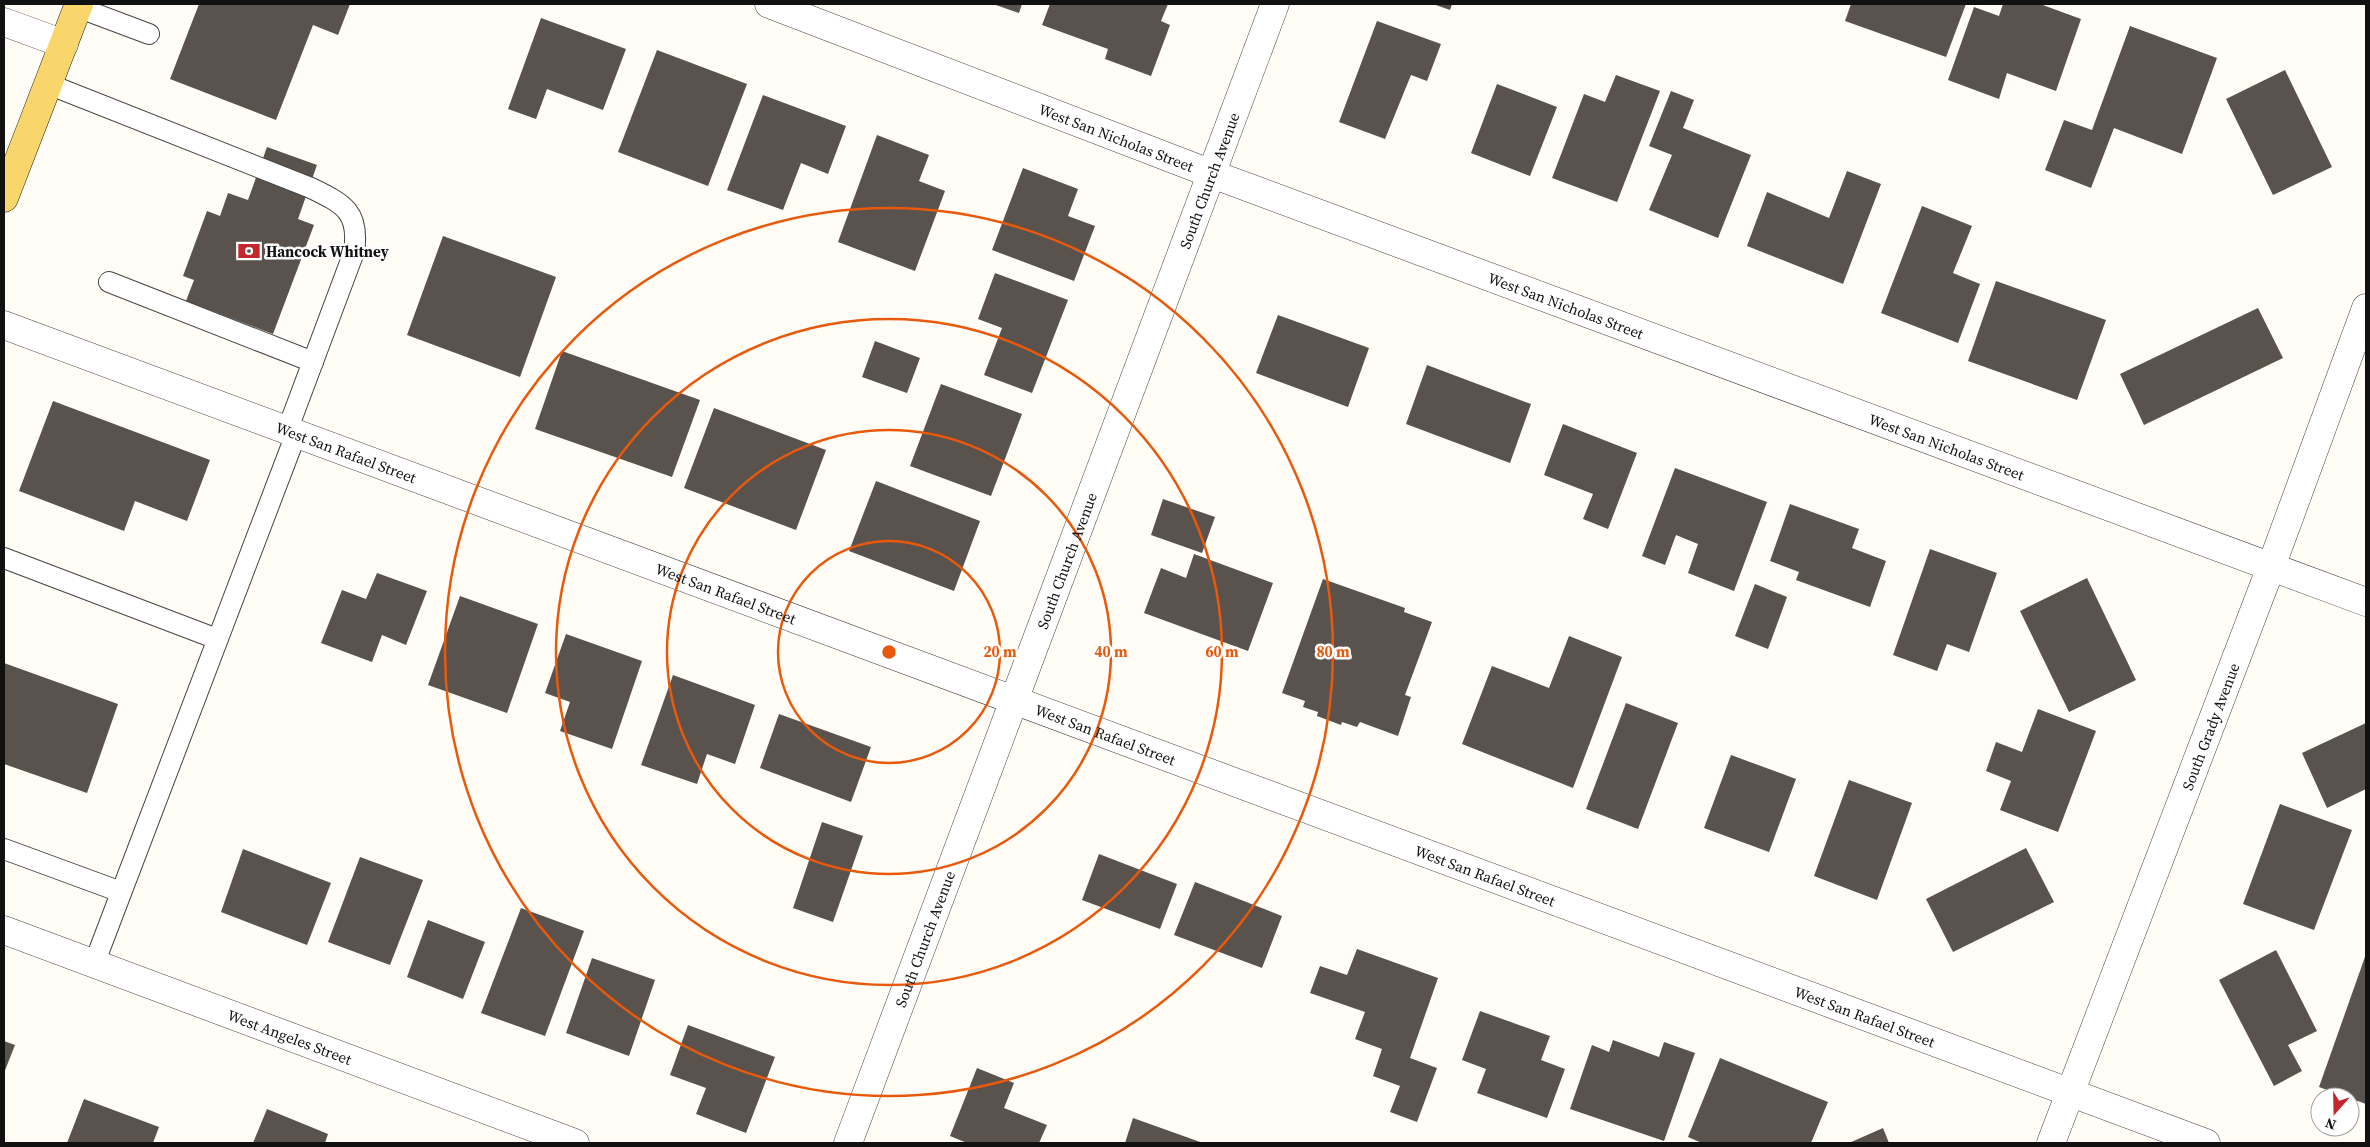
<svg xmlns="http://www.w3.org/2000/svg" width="2370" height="1147" font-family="'Source Serif 4',serif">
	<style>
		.building { fill: #5a524d }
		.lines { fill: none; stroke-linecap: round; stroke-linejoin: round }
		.service-casing { stroke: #444; stroke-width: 22 }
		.minor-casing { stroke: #444; stroke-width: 29 }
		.tertiary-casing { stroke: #444; stroke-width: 29 }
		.primary-casing { stroke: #222; stroke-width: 29 }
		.service { stroke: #fff; stroke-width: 20 }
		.minor { stroke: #fff; stroke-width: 28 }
		.tertiary { stroke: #fff; stroke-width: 28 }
		.primary { stroke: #f9d66b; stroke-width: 28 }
		.ring { fill: none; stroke: #e8590c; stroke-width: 2.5 }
		.labels { text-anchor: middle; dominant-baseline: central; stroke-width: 5; stroke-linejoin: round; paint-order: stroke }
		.street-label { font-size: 15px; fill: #111; stroke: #fff }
		.poi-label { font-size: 15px; font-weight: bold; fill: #111; stroke: #fff; text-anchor: start }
		.centre { fill: #e8590c; stroke: #fff; stroke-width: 2.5 }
		.ring-label { font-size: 15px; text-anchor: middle; font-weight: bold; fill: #e8590c; stroke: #fff; stroke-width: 5; stroke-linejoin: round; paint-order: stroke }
	</style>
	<rect width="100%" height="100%" fill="#fffdf5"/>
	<g class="building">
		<polygon points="199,4 350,4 338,35 313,25 276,120 170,79"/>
		<polygon points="993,4 1022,4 1019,13"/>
		<polygon points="1050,4 1168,4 1161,21 1170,25 1151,76 1105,59 1108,49 1042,25"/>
		<polygon points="1433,4 1452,4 1450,10"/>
		<polygon points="1851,4 1966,4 1946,57 1845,21"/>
		<polygon points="2003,4 2040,4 2081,19 2056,91 2007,73 1999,99 1948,80 1974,7 1999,16"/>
		<polygon points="541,18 626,49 603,110 547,89 536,119 508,109"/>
		<polygon points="1377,21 1441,44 1427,81 1411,75 1385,139 1339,122"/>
		<polygon points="2130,26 2217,58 2182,154 2114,128 2091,188 2045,170 2064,120 2092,130"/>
		<polygon points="657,50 747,84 708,186 618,152"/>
		<polygon points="2285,70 2332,167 2273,195 2226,99"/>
		<polygon points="1616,75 1660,91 1617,202 1552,178 1584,94 1605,102"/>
		<polygon points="1497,84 1557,107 1530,176 1471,153"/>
		<polygon points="1671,91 1694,100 1683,128 1751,155 1718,238 1649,210 1672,155 1649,146"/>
		<polygon points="763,95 846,126 828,174 801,163 783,210 727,190"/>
		<polygon points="877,135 929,155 919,181 945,191 915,271 838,242"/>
		<polygon points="267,147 317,165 298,219 314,225 273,334 186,301 194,280 183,276 207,211 220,216 228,193 248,200"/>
		<polygon points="1023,168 1078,189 1068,216 1095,226 1074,281 992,250"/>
		<polygon points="1847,171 1881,184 1843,284 1747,246 1767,192 1829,218"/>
		<polygon points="1922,206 1972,226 1953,273 1980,284 1958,343 1881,313"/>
		<polygon points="443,236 556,277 520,377 407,335"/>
		<polygon points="995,273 1068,300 1032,393 984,375 1002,328 978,319"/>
		<polygon points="1996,281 2106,320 2077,400 1968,361"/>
		<polygon points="2258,308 2283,358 2144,425 2120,374"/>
		<polygon points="1278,315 1369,348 1348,407 1256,373"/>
		<polygon points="875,341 920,358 907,393 862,377"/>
		<polygon points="562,351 700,400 672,477 535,429"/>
		<polygon points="1427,365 1531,404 1510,463 1406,424"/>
		<polygon points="941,384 1022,414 991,496 910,466"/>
		<polygon points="53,401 210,460 187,521 135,501 124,531 19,491"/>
		<polygon points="714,408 826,450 796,530 684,488"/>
		<polygon points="1563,424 1637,453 1608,529 1583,519 1593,494 1544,475"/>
		<polygon points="1675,468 1767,502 1734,591 1688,573 1698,544 1676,535 1665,565 1642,556"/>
		<polygon points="876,481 980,521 954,591 849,551"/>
		<polygon points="1163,499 1215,517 1202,553 1151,535"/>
		<polygon points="1790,504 1859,529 1852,548 1886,561 1870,607 1796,580 1799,572 1770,561"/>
		<polygon points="1930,549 1997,573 1969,652 1947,644 1937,671 1893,655"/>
		<polygon points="1194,554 1273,583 1248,651 1144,613 1161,568 1186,578"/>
		<polygon points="377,573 427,591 406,645 382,635 372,662 321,643 342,590 366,599"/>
		<polygon points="2087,578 2136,680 2069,712 2020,611"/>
		<polygon points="1323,579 1405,608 1404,612 1432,622 1405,695 1411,697 1398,736 1360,722 1357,727 1342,722 1341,725 1317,716 1318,712 1303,707 1305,701 1282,693"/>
		<polygon points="1755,584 1787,597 1768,649 1735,636"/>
		<polygon points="460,596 538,624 507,713 428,685"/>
		<polygon points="566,634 642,661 612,749 560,731 570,702 545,693"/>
		<polygon points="1569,636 1622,657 1573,788 1462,744 1492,666 1549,688"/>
		<polygon points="4,663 118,704 87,793 4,764"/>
		<polygon points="673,675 755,705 735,764 707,754 697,784 641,765"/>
		<polygon points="1626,703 1678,723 1638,829 1586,809"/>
		<polygon points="2038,709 2096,731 2058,832 2000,810 2011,781 1986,771 1996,742 2022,752"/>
		<polygon points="779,714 871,747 851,802 760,768"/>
		<polygon points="2366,723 2366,789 2327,808 2302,753"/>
		<polygon points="1731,755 1796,779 1769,852 1704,828"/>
		<polygon points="1849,780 1912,803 1877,900 1814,876"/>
		<polygon points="2280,804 2352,830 2314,930 2243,904"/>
		<polygon points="822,822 863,836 833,922 793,908"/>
		<polygon points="2026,848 2054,902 1953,952 1926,899"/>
		<polygon points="243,849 331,883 307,945 221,912"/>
		<polygon points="1099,854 1177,884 1160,929 1082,900"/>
		<polygon points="360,857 423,880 390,965 328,942"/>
		<polygon points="1195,882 1282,916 1262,968 1174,935"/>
		<polygon points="521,908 584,931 545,1036 481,1013"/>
		<polygon points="428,920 485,942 463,999 407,977"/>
		<polygon points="1357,949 1438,978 1410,1058 1437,1068 1417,1122 1390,1112 1400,1086 1373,1076 1382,1049 1355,1039 1365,1012 1310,993 1320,966 1347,975"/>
		<polygon points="2276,950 2317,1031 2288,1045 2302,1071 2274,1086 2219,980"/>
		<polygon points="2366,954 2366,1104 2319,1087"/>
		<polygon points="592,958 655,980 629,1056 566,1033"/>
		<polygon points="1480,1011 1550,1036 1541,1060 1565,1069 1547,1118 1477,1093 1486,1069 1462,1060"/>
		<polygon points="688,1025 775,1057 746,1133 696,1114 706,1088 670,1075"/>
		<polygon points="1613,1040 1659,1057 1664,1042 1695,1053 1664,1141 1570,1109 1592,1045 1609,1052"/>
		<polygon points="4,1041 15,1045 4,1073"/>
		<polygon points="1720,1058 1828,1102 1811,1143 1702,1143 1688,1137"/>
		<polygon points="977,1068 1014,1083 1004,1108 1047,1125 1039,1143 967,1143 950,1136"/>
		<polygon points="84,1099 159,1127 153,1143 67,1143"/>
		<polygon points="267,1109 328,1134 325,1143 253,1143"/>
		<polygon points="1133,1118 1203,1143 1125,1143"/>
		<polygon points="1883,1128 1889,1143 1849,1143"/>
	</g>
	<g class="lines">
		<defs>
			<g id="service">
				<polyline points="77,7 149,34"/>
				<path d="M48 84 311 188C344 204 360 212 354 252L287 431"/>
				<polyline points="109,282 313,362"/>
				<polyline points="4,558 217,639"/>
				<polyline points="4,849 121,892"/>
				<polyline points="94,964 296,434"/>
			</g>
			<g id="minor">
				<path id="s1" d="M769 4 1212 174 2366 602"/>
				<polyline points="4,22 64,44"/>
				<path id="s2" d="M4 325 2206 1143"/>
				<path id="s3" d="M4 930 575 1143"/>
				<path id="s4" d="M2051 1143 2271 567 2366 308"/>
			</g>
			<g id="tertiary">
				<path id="s5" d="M848 1143 1275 4"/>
			</g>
			<polyline id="primary" points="4,198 79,4"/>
		</defs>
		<use href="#service" class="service-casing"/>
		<use href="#minor" class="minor-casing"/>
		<use href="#tertiary" class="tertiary-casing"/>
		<use href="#primary" class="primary-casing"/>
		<use href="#service" class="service"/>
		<use href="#minor" class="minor"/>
		<use href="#tertiary" class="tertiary"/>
		<use href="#primary" class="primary"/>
	</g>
	<g class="ring">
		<circle cx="889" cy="652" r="111"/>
		<circle cx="889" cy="652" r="222"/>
		<circle cx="889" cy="652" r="333"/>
		<circle cx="889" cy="652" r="444"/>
	</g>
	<defs>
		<symbol id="bank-bare" viewBox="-9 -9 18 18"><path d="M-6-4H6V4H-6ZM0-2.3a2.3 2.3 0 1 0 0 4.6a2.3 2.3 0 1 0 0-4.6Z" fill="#c4262e" stroke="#fff" stroke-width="2.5" paint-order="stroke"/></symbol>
	</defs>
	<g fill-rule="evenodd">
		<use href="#bank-bare" x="233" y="235" width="32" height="32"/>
	</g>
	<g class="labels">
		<g class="street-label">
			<text stroke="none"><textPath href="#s1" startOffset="372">West San Nicholas Street</textPath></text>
			<text stroke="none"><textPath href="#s5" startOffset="1028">South Church Avenue</textPath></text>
			<text stroke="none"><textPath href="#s1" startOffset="852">West San Nicholas Street</textPath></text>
			<text stroke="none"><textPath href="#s1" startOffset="1258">West San Nicholas Street</textPath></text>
			<text stroke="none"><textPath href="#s2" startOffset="365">West San Rafael Street</textPath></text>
			<text stroke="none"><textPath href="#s5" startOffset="622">South Church Avenue</textPath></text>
			<text stroke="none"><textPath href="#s2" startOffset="770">West San Rafael Street</textPath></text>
			<text stroke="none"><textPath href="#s4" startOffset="446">South Grady Avenue</textPath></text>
			<text stroke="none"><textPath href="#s2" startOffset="1175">West San Rafael Street</textPath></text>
			<text stroke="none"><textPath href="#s2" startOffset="1580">West San Rafael Street</textPath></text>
			<text stroke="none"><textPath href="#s5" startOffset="218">South Church Avenue</textPath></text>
			<text stroke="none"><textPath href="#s2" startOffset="1985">West San Rafael Street</textPath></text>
			<text stroke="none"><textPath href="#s3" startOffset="305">West Angeles Street</textPath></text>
		</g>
		<g class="poi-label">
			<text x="266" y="251">Hancock Whitney</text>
		</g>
	</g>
	<circle cx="889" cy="652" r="8" class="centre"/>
	<g class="ring-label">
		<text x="1000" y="657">20 m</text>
		<text x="1111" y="657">40 m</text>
		<text x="1222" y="657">60 m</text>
		<text x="1333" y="657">80 m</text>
	</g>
	<rect width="2370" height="1147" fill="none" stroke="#111111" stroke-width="10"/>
	<g transform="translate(2335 1112) rotate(200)"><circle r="24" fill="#ffffff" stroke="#a0a0a0"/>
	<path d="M0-4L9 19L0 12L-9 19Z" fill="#c4262e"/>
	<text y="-8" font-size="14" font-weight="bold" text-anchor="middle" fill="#111111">N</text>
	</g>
</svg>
